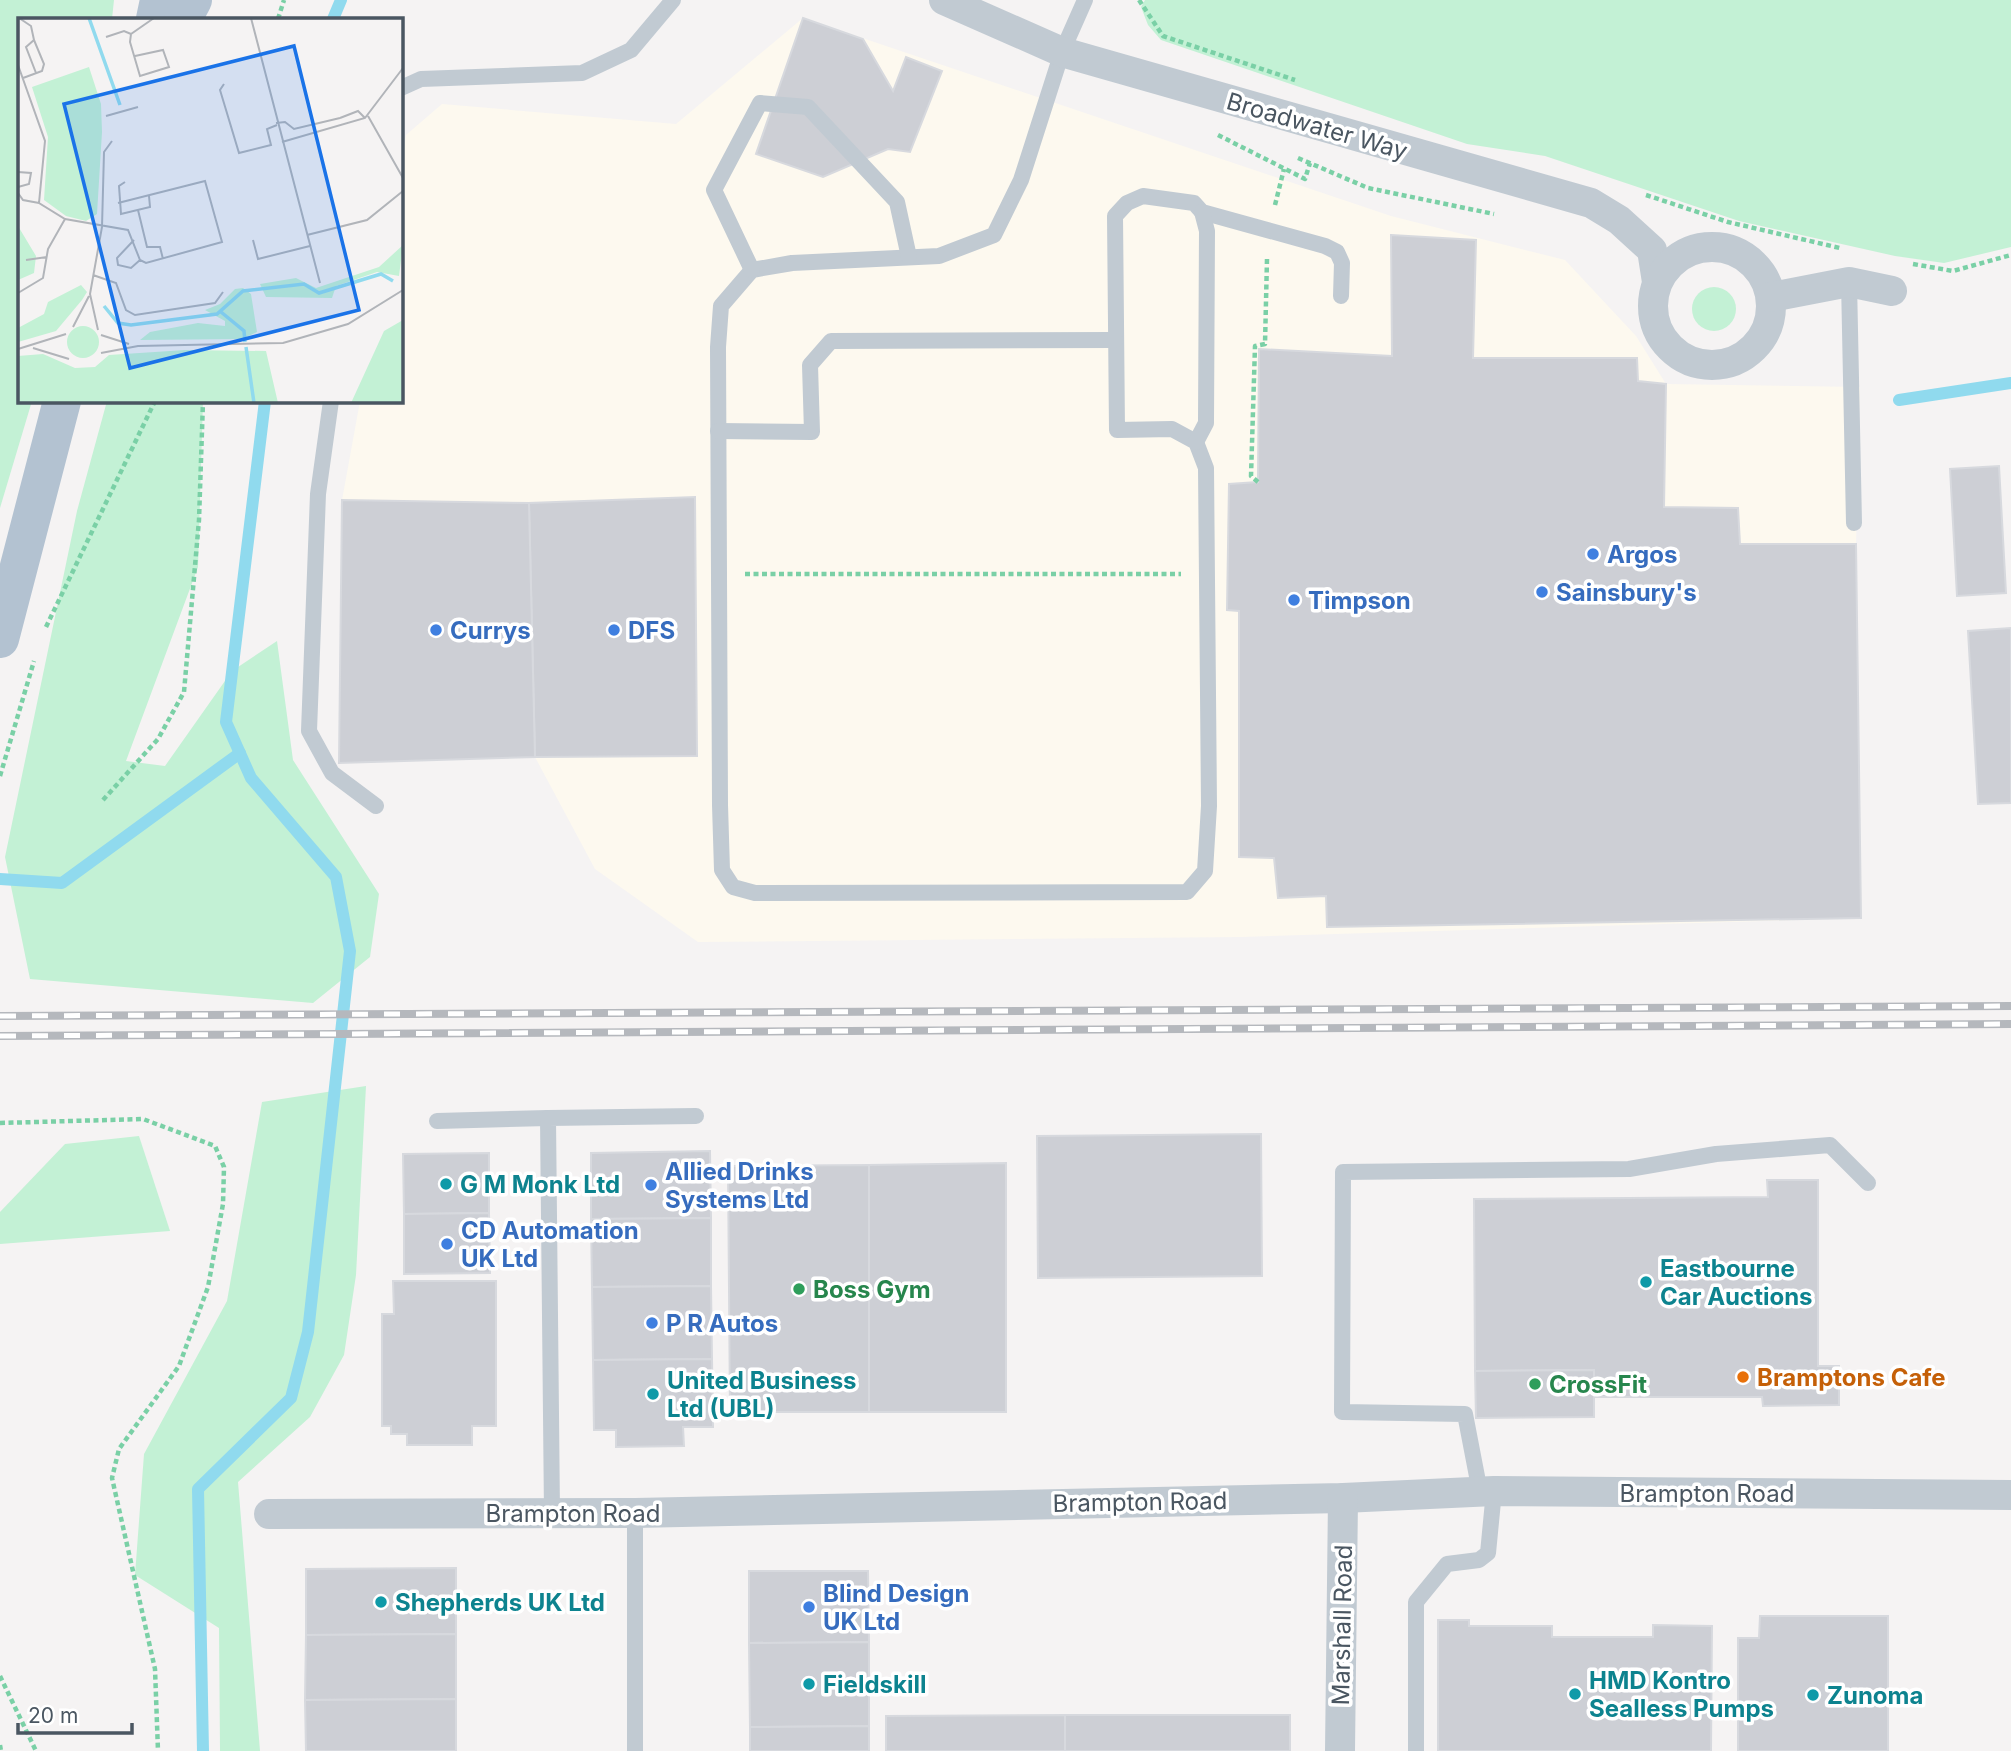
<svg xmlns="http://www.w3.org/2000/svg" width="2011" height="1751" font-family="Inter,sans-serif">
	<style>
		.commercial { fill: #fdf9ef }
		.green { fill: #c3f1d5 }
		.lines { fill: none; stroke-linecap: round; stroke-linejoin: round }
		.stream { stroke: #90daee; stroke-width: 12 }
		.building { fill: #cdcfd5; stroke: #d7d9de; stroke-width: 2 }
		.path { stroke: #7ad0a6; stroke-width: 4.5; stroke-dasharray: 5 3.5; stroke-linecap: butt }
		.lane { stroke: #c1cad2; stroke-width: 16 }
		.street { stroke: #c1cad2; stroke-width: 30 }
		.primary { stroke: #b3c2d1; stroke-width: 38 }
		.rail-casing { stroke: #b5b8bd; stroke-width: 8 }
		.rail { stroke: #fff; stroke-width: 5; stroke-dasharray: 16; stroke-linecap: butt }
		.shop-dot { fill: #3f7fe0; stroke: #fff; stroke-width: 2.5 }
		.culture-dot { fill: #0f9aa8; stroke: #fff; stroke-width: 2.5 }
		.leisure-dot { fill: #2e9e5b; stroke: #fff; stroke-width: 2.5 }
		.food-dot { fill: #e8710a; stroke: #fff; stroke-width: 2.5 }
		.labels { text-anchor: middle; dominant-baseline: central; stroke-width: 7; stroke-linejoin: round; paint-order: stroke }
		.street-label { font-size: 24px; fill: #4a5661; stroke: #fff }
		.shop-label { font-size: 24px; font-weight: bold; fill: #366cbe; stroke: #fff; text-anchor: start }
		.culture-label { font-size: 24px; font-weight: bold; fill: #0d838f; stroke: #fff; text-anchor: start }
		.leisure-label { font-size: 24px; font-weight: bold; fill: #27864d; stroke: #fff; text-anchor: start }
		.food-label { font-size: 24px; font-weight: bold; fill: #c56008; stroke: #fff; text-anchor: start }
		.inset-river { fill: none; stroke: #90daee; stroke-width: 3.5 }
		.inset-road { fill: none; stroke: #b1b4b9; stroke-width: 2 }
		.view { fill: #1a73e8; fill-opacity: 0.15; stroke: #1a73e8; stroke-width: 3.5 }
		.inset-edge { fill: none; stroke: #4a5661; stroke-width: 3.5 }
	</style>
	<rect width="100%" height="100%" fill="#f5f3f3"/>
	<polygon class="commercial" points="803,18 1391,216 1565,260 1636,336 1666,384 1860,387 1856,544 1861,918 1241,937 698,942 595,869 535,757 339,763 342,500 360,401 401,401 401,167 406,135 442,104 676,124"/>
	<g class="green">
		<polygon points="0,0 114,0 112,19 19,19 19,401 32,401 0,508"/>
		<polygon points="1145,0 2011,0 2011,247 1944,263 1895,256 1739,221 1545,156 1467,144 1161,40 1148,25 1141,7"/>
		<circle cx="1714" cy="309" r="22"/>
		<polygon points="107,401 203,401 198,567 126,761 165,766 232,671 277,641 293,760 379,894 370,957 313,1003 30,979 5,857 77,511"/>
		<polygon points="366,1086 356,1275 344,1355 310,1417 238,1482 260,1751 220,1751 219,1628 135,1575 144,1454 227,1301 262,1102"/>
		<polygon points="139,1136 170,1231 0,1244 0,1212 65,1144"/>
	</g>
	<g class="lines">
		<g class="stream">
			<polyline points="333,19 341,0"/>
			<polyline points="1899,400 2011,383"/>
			<polyline points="0,879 62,883 240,753"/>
			<polyline points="203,1751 198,1489 291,1398 308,1332 350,951 336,877 251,778 226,722 265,401"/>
		</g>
	</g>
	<g class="building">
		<polygon points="803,18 863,39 893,91 906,57 942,71 910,152 888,149 823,177 756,154"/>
		<polygon points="1391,235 1476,240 1473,358 1637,358 1638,381 1666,384 1664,507 1738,508 1740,544 1856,544 1861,918 1327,927 1326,896 1278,898 1274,858 1239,857 1239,611 1227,610 1229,484 1258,482 1259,349 1392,356"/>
		<polygon points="1999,466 2006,593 1957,596 1950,469"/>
		<polygon points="695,497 697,756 535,757 529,503"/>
		<polygon points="342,500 529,503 535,757 339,763"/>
		<polygon points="2011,628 2011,803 1978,804 1968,631"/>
		<polygon points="1261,1134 1262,1276 1038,1278 1037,1136"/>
		<polygon points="710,1151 711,1218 591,1219 591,1153"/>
		<polygon points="489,1153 489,1213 404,1214 403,1154"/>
		<polygon points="1006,1163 1006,1412 869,1412 869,1165"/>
		<polygon points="869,1165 869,1412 730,1412 728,1166"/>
		<polygon points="1767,1180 1818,1180 1818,1366 1839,1366 1839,1405 1763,1406 1762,1397 1594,1397 1594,1370 1475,1371 1474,1199 1768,1197"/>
		<polygon points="489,1213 490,1273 404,1274 404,1214"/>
		<polygon points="711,1218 711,1286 592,1287 591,1219"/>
		<polygon points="393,1281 496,1281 496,1426 472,1426 472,1445 407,1445 407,1434 391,1434 391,1426 382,1426 382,1314 394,1314"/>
		<polygon points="711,1286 712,1359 593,1360 592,1287"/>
		<polygon points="712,1359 713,1427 683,1427 684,1446 616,1447 616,1430 594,1430 593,1360"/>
		<polygon points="1594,1370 1594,1417 1476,1418 1475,1371"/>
		<polygon points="456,1568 456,1634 306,1635 306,1569"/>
		<polygon points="749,1571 868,1571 869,1642 749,1643"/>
		<polygon points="1760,1616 1888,1616 1888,1751 1738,1751 1738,1638 1759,1638"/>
		<polygon points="1438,1620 1469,1620 1469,1626 1552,1626 1552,1637 1653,1637 1653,1625 1712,1626 1711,1751 1438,1751"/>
		<polygon points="456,1634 456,1699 305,1700 306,1635"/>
		<polygon points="869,1642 869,1726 750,1727 749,1643"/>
		<polygon points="456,1699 456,1751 306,1751 305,1700"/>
		<rect x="1065" y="1715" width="225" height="36"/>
		<polygon points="1065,1715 1065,1751 886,1751 886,1716"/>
		<polygon points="869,1726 869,1751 750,1751 750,1727"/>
	</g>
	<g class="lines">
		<g class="path">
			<polyline points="1139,0 1163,36 1295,80"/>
			<polyline points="278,19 284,0"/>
			<polyline points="1218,135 1305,179 1310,163"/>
			<polyline points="1298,158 1368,188 1494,214"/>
			<polyline points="1646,195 1728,222 1840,248"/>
			<polyline points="1275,205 1284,169"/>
			<polyline points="1913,264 1953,271 2011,255"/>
			<polyline points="1258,482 1251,476 1255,346 1265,344 1267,259"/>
			<polyline points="745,574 1181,574"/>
			<polyline points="46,627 155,401"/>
			<polyline points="0,776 34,661"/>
			<polyline points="103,800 158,739 184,692 199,520 203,401"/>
			<polyline points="0,1123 143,1119 215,1146 224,1167 223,1204 208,1287 179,1366 119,1449 112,1478 155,1669 158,1751"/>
			<polyline points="0,1676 36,1751"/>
			<polyline points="0,1745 1,1751"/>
		</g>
		<g class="lane">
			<polyline points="1085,0 1062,52 1021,180 994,235 939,256 792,263 752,270 721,306 718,347 720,805 722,870 733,887 755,893 1187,892 1205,871 1209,806 1206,468 1196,442 1172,429 1117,430 1115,216 1127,203 1143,196 1194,203 1202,212 1325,246 1337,252 1342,263 1341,296"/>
			<polyline points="401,88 421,79 582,73 631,50 673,0"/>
			<polyline points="752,270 714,190 760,103 808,107 897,202 909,257"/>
			<polyline points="1849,282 1854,523"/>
			<polyline points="331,401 318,494 309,731 332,773 376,806"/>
			<polyline points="718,431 812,432 810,365 831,341 1115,340"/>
			<polyline points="1196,442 1206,423 1207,231 1202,212"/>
			<polyline points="437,1121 548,1118"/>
			<polyline points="1480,1492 1465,1414 1342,1412 1343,1172 1629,1169 1716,1154 1830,1145 1868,1183"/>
			<polyline points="552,1513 548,1118 696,1116"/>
			<polyline points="635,1513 635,1751"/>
			<polyline points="1416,1751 1416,1602 1447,1564 1479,1560 1488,1553 1494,1491"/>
		</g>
		<g class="street">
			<polyline points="944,0 1062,52 1591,203 1619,220 1652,250 1657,282"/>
			<circle cx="1712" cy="306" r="59"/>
			<polyline points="1771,297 1849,282 1892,291"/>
			<polyline points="269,1514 635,1513 1343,1498 1494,1491 2011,1495"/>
			<polyline points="1340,1751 1343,1498"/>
		</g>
		<g class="primary">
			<polyline points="155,19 159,0"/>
			<polyline points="183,19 193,0"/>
			<polyline points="0,639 62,401"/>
		</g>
		<defs>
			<g id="rail">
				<polyline points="0,1016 2011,1006"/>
				<polyline points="0,1036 2011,1024"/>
			</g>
		</defs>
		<use href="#rail" class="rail-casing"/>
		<use href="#rail" class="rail"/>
	</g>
	<g class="shop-dot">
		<circle cx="1593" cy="554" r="7"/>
		<circle cx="1542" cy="592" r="7"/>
		<circle cx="1294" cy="600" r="7"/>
		<circle cx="436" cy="630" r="7"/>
		<circle cx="614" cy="630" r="7"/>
		<circle cx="651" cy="1185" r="7"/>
		<circle cx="447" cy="1244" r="7"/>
		<circle cx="652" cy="1323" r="7"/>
		<circle cx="809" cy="1607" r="7"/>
	</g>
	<g class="culture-dot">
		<circle cx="446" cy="1184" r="7"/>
		<circle cx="1646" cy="1282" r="7"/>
		<circle cx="653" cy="1394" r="7"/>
		<circle cx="381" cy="1602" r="7"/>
		<circle cx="809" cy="1684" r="7"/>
		<circle cx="1575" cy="1694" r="7"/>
		<circle cx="1813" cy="1695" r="7"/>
	</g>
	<g class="leisure-dot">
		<circle cx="799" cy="1289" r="7"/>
		<circle cx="1535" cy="1384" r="7"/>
	</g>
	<circle class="food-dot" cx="1743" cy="1377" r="7"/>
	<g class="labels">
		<g class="street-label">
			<text transform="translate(1317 126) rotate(16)">Broadwater Way</text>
			<text x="1707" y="1493">Brampton Road</text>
			<text transform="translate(1140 1502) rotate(-1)">Brampton Road</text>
			<text x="573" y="1513">Brampton Road</text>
			<text transform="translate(1342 1625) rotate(-89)">Marshall Road</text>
		</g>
		<g class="shop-label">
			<text x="1607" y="554">Argos</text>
			<text x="1556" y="592">Sainsbury's</text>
			<text x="1308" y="600">Timpson</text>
			<text x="450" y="630">Currys</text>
			<text x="628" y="630">DFS</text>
			<text x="665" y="1171">Allied Drinks<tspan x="665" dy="28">Systems Ltd</tspan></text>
			<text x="461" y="1230">CD Automation<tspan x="461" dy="28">UK Ltd</tspan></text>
			<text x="666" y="1323">P R Autos</text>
			<text x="823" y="1593">Blind Design<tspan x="823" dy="28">UK Ltd</tspan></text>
		</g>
		<g class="culture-label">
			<text x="460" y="1184">G M Monk Ltd</text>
			<text x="1660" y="1268">Eastbourne<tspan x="1660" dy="28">Car Auctions</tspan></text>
			<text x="667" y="1380">United Business<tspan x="667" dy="28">Ltd (UBL)</tspan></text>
			<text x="395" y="1602">Shepherds UK Ltd</text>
			<text x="1589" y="1680">HMD Kontro<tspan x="1589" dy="28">Sealless Pumps</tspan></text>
			<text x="823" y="1684">Fieldskill</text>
			<text x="1827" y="1695">Zunoma</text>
		</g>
		<g class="leisure-label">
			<text x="813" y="1289">Boss Gym</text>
			<text x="1549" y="1384">CrossFit</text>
		</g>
		<g class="food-label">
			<text x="1757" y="1377">Bramptons Cafe</text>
		</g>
	</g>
	<g transform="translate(18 18)">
		<rect width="385" height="385" fill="#f5f3f3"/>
		<path d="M71 49 83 86 84 114 79 196 68 203 48 198 26 182 30 119 14 69ZM0 208 18 238 16 255 0 262ZM385 227 381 258 359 254 318 268 314 280 248 279 242 266 278 260 298 270 361 249ZM63 267 69 274 64 282 38 313 0 324V310L26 296 30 284ZM225 270 233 276 239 314 224 321 122 322 132 314 180 305 207 308V303L187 292 202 286 217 271ZM385 302V385H333L366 313ZM49 324a16 16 0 1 1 32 0a16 16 0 1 1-32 0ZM167 332 248 333 260 385H0V338L25 336 57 350 77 349 91 337Z" fill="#c3f1d5"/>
		<path class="inset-river" d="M71 0 102 87M86 288 100 305 113 307 199 296 225 273 286 266 301 275 363 256 375 263M203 294 226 313 227 324M228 329 236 385"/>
		<path class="inset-road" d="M1 0 13 8 16 22M233 0 302 265M88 19 106 13 113 16M117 38 145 32 151 49 122 58 112 24 113 16 136 0M0 47 27 123 21 185 47 201 110 212 122 242 128 245 204 224 187 163 100 185M5 60 24 53 26 46 16 22 8 29 18 55M206 66 202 72 221 135 253 127 249 111 259 107M88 98 120 89M350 98 385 160M322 100 340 93 347 100M258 105 267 104 276 111 322 100M264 124 347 100 385 50M0 154 13 155 11 166 0 169M107 164 101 168 103 196 132 189 131 178M0 175 5 182 21 185M120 192 129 229H142L145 241M289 217 349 202 385 173M116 222 99 240 100 247 113 250 122 242M235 222 240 241 292 228M8 242 29 239M75 257 98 265 108 292 117 297 197 285 205 274M0 275 25 260 30 231 47 201M55 309 71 278M80 312 72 276 84 209 86 134 94 123M83 317 111 326M15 330 51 341M0 331 48 316M83 335 120 328 265 325 330 306 385 272"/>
		<path class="view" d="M276 28 341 292 112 350 46 86Z"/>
		<rect width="385" height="385" class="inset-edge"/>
	</g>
	<path d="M18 1723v10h114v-10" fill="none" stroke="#4a5661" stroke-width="3.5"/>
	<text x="28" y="1723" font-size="21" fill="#4a5661" stroke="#ffffff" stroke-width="5" paint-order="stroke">20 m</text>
</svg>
